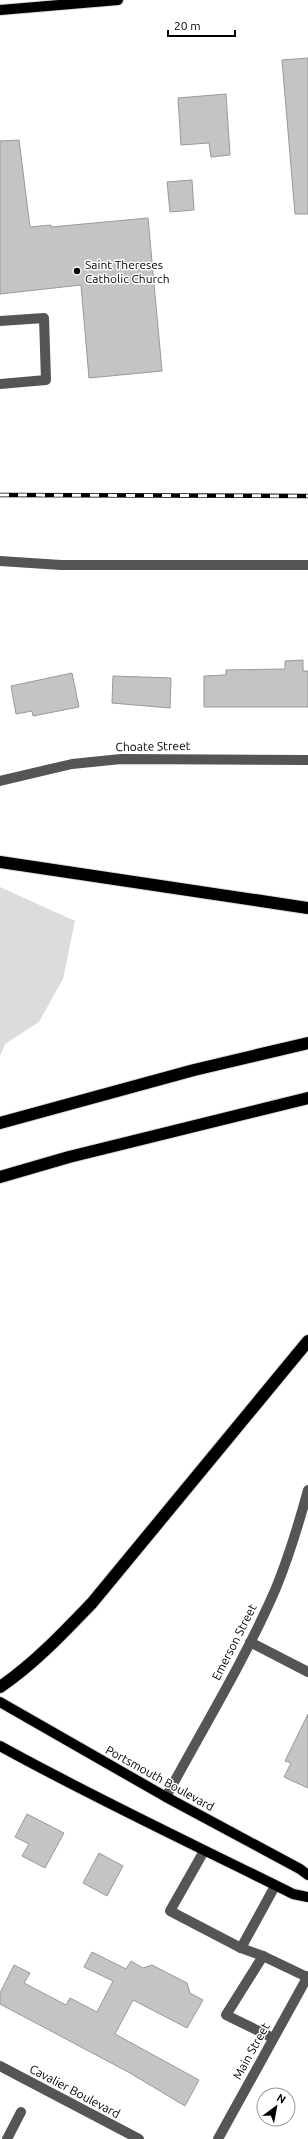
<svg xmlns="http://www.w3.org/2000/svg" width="308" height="2139" font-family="Ubuntu,sans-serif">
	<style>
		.green { fill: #dcdcdc }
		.building { fill: #c4c4c4; stroke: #999 }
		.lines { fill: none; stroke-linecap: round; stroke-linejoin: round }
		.major-casing { stroke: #dbdbdb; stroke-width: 12 }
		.highway-casing { stroke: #dbdbdb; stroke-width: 14 }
		.minor { stroke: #555; stroke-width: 10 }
		.major { stroke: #000; stroke-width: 10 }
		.highway { stroke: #000; stroke-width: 12 }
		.rail-casing { stroke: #000; stroke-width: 4.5 }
		.rail { stroke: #fff; stroke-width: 3; stroke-dasharray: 9; stroke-linecap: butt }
		.poi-dot { fill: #000; stroke: #fff; stroke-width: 1.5 }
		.labels { text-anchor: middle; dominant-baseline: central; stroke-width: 3; stroke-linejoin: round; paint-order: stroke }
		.poi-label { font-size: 12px; fill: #000; stroke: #fff; text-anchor: start }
		.street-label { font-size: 12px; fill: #000; stroke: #fff }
	</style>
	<rect width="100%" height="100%" fill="#fff"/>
	<polygon class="green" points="0,887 75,921 63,979 39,1022 5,1044 0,1056"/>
	<g class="building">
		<polygon points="308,58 308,214 295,214 282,60"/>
		<polygon points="226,94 230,155 211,157 209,143 181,145 178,98"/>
		<polygon points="19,140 30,227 51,225 51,227 148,218 162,371 89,378 81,285 0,294 0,141"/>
		<polygon points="192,180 194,210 170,212 167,182"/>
		<polygon points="303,660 303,671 308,671 308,707 204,707 204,676 226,675 226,670 285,669 285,661"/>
		<polygon points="72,673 79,707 33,716 32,711 16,714 11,686"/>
		<polygon points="113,676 171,678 170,708 112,703"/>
		<polygon points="308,1714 308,1788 284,1777 291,1763 285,1761"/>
		<polygon points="27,1814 64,1833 45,1868 22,1856 29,1844 15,1837"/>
		<polygon points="99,1853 123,1866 107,1896 83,1883"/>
		<polygon points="92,1952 126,1969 131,1961 143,1968 152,1965 187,1983 190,1993 203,2000 187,2028 133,2000 115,2034 199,2080 185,2106 130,2073 0,2004 0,1993 14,1965 30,1973 24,1983 66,2005 70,1998 97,2012 113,1981 84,1967"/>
	</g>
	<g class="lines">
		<defs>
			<g id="major">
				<polyline points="0,10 118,0"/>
				<polyline points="0,1702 166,1797 300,1869 308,1875"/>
				<path d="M0 1746C96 1799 195 1845 293 1894L308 1897"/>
			</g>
			<g id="highway">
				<polyline points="0,862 308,908"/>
				<polyline points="0,1123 194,1070 308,1043"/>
				<polyline points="0,1177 69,1157 308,1098"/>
				<path d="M0 1687C34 1664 63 1633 92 1603L308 1341"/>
			</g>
		</defs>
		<use href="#major" class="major-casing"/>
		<use href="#highway" class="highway-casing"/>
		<g class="minor">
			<polyline points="0,321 44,318 46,380 0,384"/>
			<polyline points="0,561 61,565 308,565"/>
			<polyline points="0,781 72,764 121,759 308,760"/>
			<polyline points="250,1642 308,1672"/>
			<path d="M166 1797C203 1728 245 1660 276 1588 289 1556 299 1523 308 1490"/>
			<polyline points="204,1851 170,1911 241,1948 263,1956 307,1977"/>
			<polyline points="241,1948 275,1886"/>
			<polyline points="263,1956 226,2015 273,2038"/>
			<polyline points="0,2066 139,2139"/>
			<polyline points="7,2139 21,2112"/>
			<polyline points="218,2139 308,1976"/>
		</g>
		<use href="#major" class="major"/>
		<use href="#highway" class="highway"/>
		<defs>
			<polyline id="rail" points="0,495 308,496"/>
		</defs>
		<use href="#rail" class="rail-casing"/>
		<use href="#rail" class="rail"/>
	</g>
	<circle class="poi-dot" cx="77" cy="271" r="4"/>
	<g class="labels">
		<g class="poi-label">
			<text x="85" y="264">Saint Thereses<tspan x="85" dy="14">Catholic Church</tspan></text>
		</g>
		<g class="street-label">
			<text transform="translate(153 746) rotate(-1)">Choate Street</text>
			<text transform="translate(234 1642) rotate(-63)">Emerson Street</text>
			<text transform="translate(160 1778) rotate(29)">Portsmouth Boulevard</text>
			<text transform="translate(251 2051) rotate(-61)">Main Street</text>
			<text transform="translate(75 2091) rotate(28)">Cavalier Boulevard</text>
		</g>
	</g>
	<g transform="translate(276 2107) rotate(32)"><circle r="19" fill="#ffffff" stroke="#999999"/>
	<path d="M0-3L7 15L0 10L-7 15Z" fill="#000000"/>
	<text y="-6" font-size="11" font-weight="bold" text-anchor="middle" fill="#000000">N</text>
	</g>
	<path d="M168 30v6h67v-6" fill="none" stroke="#000000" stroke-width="2"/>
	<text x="174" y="30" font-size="12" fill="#000000" stroke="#ffffff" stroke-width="3" paint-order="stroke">20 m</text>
</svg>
